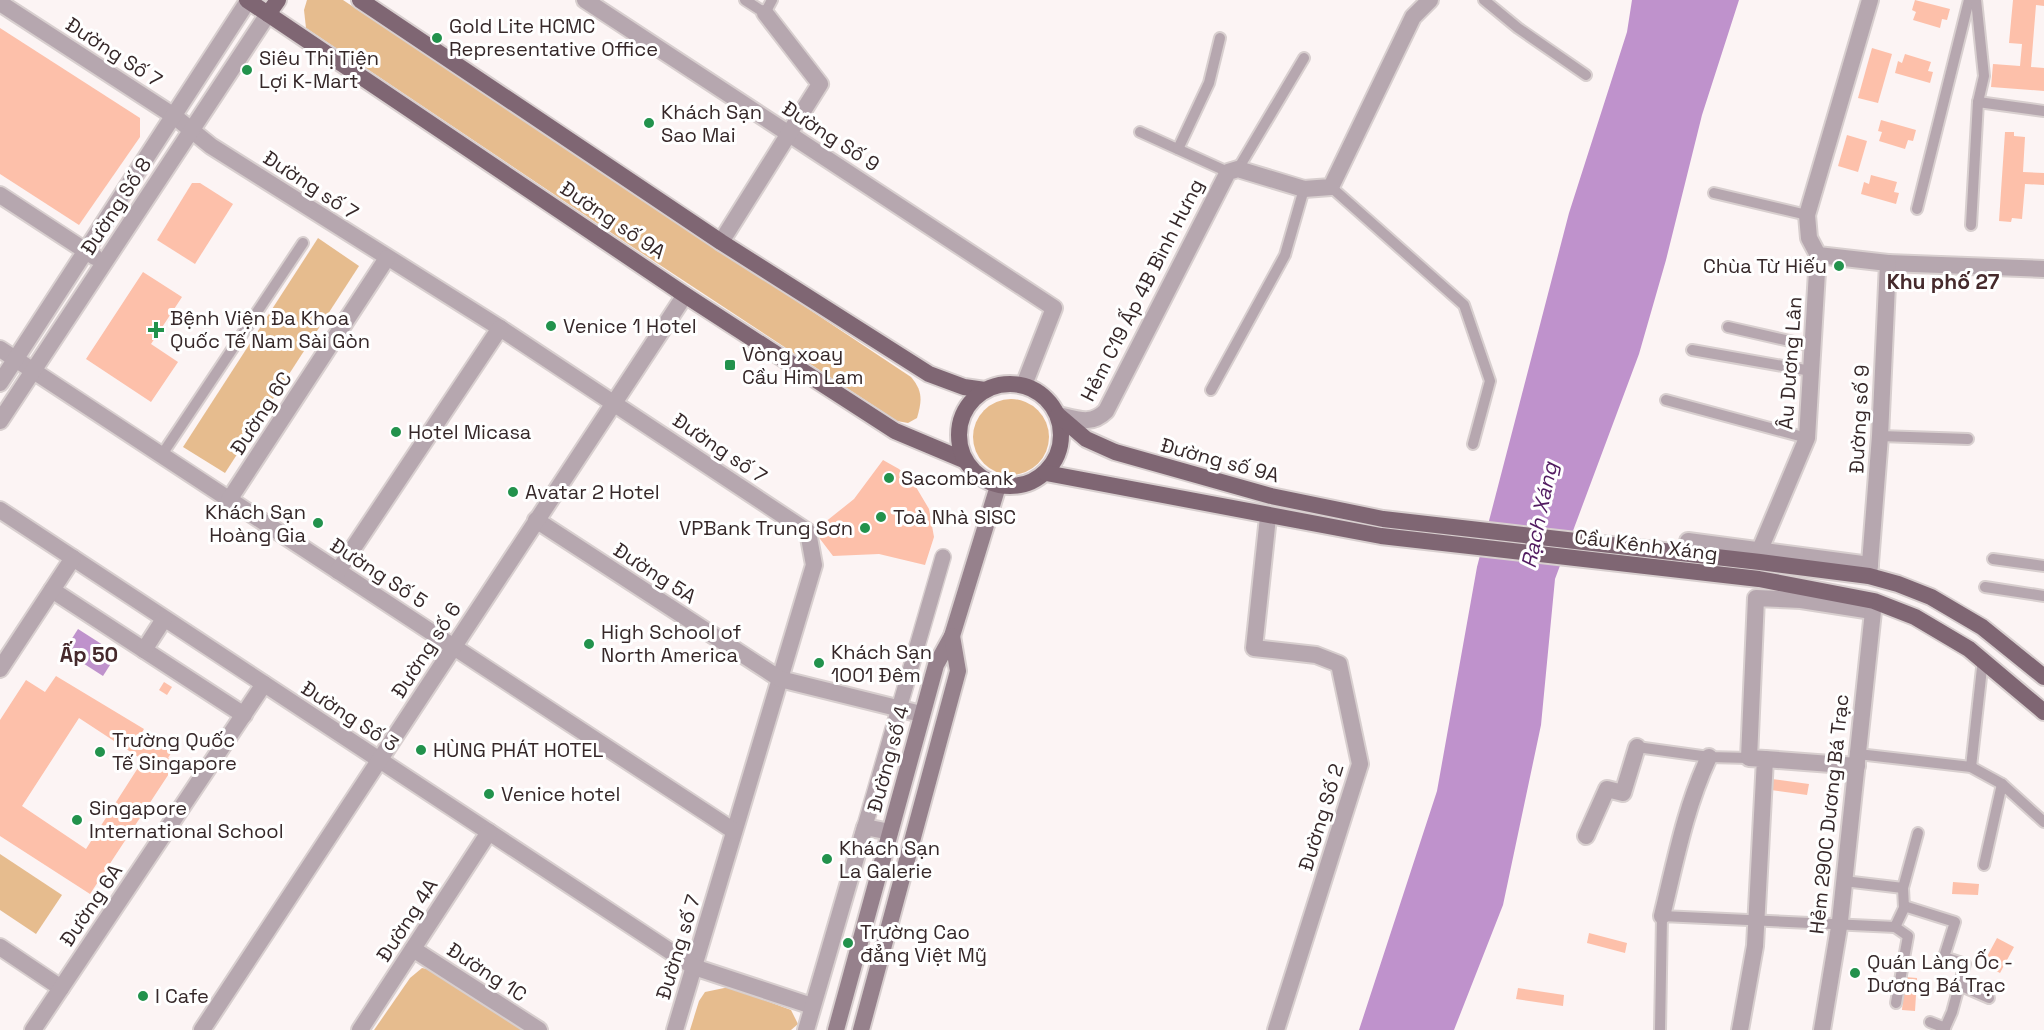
<svg xmlns="http://www.w3.org/2000/svg" width="2044" height="1030" font-family="'Space Grotesk',sans-serif">
	<style>
		.green { fill: #e6bc8e }
		.water { fill: #bf92cc }
		.building { fill: #fdc0aa; fill-rule: evenodd }
		.lines { fill: none; stroke-linecap: round; stroke-linejoin: round }
		.service-casing { stroke: #d8cfcf; stroke-width: 14 }
		.pedestrian-casing { stroke: #d8cfcf; stroke-width: 18 }
		.minor-casing { stroke: #d8cfcf; stroke-width: 20 }
		.tertiary-casing { stroke: #d8cfcf; stroke-width: 20 }
		.secondary-casing { stroke: #d8cfcf; stroke-width: 20 }
		.primary-casing { stroke: #d8cfcf; stroke-width: 20 }
		.service { stroke: #b6a7af; stroke-width: 10 }
		.pedestrian { stroke: #b6a7af; stroke-width: 15 }
		.minor { stroke: #b6a7af; stroke-width: 16 }
		.tertiary { stroke: #b6a7af; stroke-width: 16 }
		.secondary { stroke: #96818c; stroke-width: 16 }
		.primary { stroke: #7f6673; stroke-width: 16 }
		.poi-dot { fill: #22924c; stroke: #fff; stroke-width: 2 }
		.labels { text-anchor: middle; dominant-baseline: central; stroke-width: 6; stroke-linejoin: round; paint-order: stroke }
		.poi-label { font-size: 20px; fill: #362829; stroke: #fff; text-anchor: start }
		.street-label { font-size: 20px; fill: #362829; stroke: #fff }
		.neighbourhood-label { font-size: 21px; font-weight: bold; fill: #462a2c; stroke: #fff }
		.water-label { font-size: 21px; font-style: italic; fill: #521b61; stroke: #fff }
	</style>
	<rect width="100%" height="100%" fill="#fcf4f4"/>
	<g class="green">
		<path d="M307 0H343L911 377C923 391 922 401 917 418L908 423 897 421 634 248 306 28 304 10Z"/>
		<polygon points="318,238 359,266 225,473 183,447"/>
		<circle cx="1011" cy="437" r="38"/>
		<polygon points="0,854 62,895 36,934 0,910"/>
		<polygon points="422,968 432,970 525,1030 374,1030 410,978"/>
		<polygon points="729,987 791,1010 798,1024 791,1030 690,1030 699,1001 705,992"/>
	</g>
	<g class="water">
		<polygon points="1632,0 1739,0 1702,115 1666,260 1639,354 1555,579 1541,725 1503,905 1454,1030 1359,1030 1437,791 1477,567 1569,213 1627,32"/>
		<polygon points="78,629 117,654 103,676 64,651"/>
	</g>
	<g class="building">
		<polygon points="1915,0 1950,9 1947,20 1942,19 1940,28 1913,20 1916,12 1912,10"/>
		<polygon points="2013,0 2044,0 2044,6 2036,5 2031,67 2044,68 2044,91 1991,87 1993,64 2020,66 2022,44 2009,43"/>
		<polygon points="0,28 140,118 140,137 79,225 0,174"/>
		<polygon points="1872,48 1892,54 1878,103 1858,98"/>
		<polygon points="1905,54 1931,62 1928,71 1933,72 1930,83 1895,73 1898,61 1902,63"/>
		<polygon points="1881,120 1916,130 1913,141 1908,140 1905,149 1879,141 1882,132 1878,131"/>
		<polygon points="2005,132 2014,132 2014,136 2025,137 2023,172 2044,173 2044,185 2025,184 2022,219 2012,218 2011,222 1999,221"/>
		<polygon points="1847,135 1867,141 1858,172 1838,166"/>
		<polygon points="1871,175 1897,182 1894,192 1899,193 1896,204 1861,194 1864,182 1869,184"/>
		<polygon points="192,183 200,183 233,204 195,264 157,240"/>
		<polygon points="143,272 182,297 151,344 178,362 151,402 86,359"/>
		<polygon points="883,460 899,469 913,482 929,509 934,537 925,565 879,554 833,556 814,531 854,499"/>
		<path d="M56 676 144 729 138 739 151 748 154 749 162 737 176 745 168 758 176 763 90 894 0 836V720L26 680 45 692ZM79 718 143 760 86 849 22 806Z"/>
		<polygon points="164,682 172,687 167,695 159,690"/>
		<polygon points="1772,779 1809,784 1807,795 1771,790"/>
		<polygon points="1953,882 1979,884 1978,895 1952,894"/>
		<polygon points="1589,933 1627,943 1625,953 1587,943"/>
		<polygon points="1997,938 2014,947 2000,973 1983,964"/>
		<polygon points="1905,977 1917,978 1915,1011 1902,1010"/>
		<polygon points="1518,988 1564,995 1563,1006 1516,999"/>
	</g>
	<g class="lines">
		<defs>
			<g id="service">
				<polyline points="745,0 765,13 772,0"/>
				<polyline points="1484,0 1518,28 1586,75"/>
				<polyline points="1978,102 2044,111"/>
				<polyline points="1140,132 1228,172"/>
				<polyline points="1178,149 1209,83 1220,38"/>
				<polyline points="1238,169 1304,58"/>
				<polyline points="1331,187 1464,305 1490,381 1473,444"/>
				<polyline points="1714,193 1807,215"/>
				<polyline points="1917,209 1969,0"/>
				<polyline points="1971,225 1978,102 1984,76 1976,0"/>
				<polyline points="1728,327 1812,346"/>
				<polyline points="1692,350 1811,371"/>
				<polyline points="1211,390 1285,255 1304,189"/>
				<polyline points="1666,400 1807,438"/>
				<polyline points="1880,436 1968,439"/>
				<polyline points="161,456 303,243"/>
				<polyline points="1993,559 2044,566"/>
				<polyline points="1985,587 2044,596"/>
				<polyline points="1637,747 1709,757 1749,758"/>
				<polyline points="1858,754 1971,767 2002,784 2044,822"/>
				<polyline points="1971,767 1983,659"/>
				<polyline points="1984,865 2002,784"/>
				<polyline points="1844,881 1903,888"/>
				<polyline points="1904,906 1955,922 1944,957 1965,964 1952,1012 1944,1030"/>
				<polyline points="1959,985 1989,998"/>
				<polyline points="1896,1003 1908,936 1895,927 1904,908 1903,888 1918,833"/>
				<polyline points="1930,1022 1945,1028"/>
				<polyline points="1660,1030 1662,916 1895,927"/>
			</g>
			<polyline id="pedestrian" points="862,836 943,557"/>
			<g id="minor">
				<polyline points="585,0 1054,308 1024,385"/>
				<polyline points="0,3 174,116 211,146 500,328 808,532 814,565 675,1030"/>
				<polyline points="0,195 95,257"/>
				<polyline points="721,242 820,84 765,13"/>
				<polyline points="1888,263 2044,269"/>
				<polyline points="0,349 734,831"/>
				<polyline points="0,383 248,1"/>
				<path d="M1058 415C1077 419 1091 426 1106 411L1228 172 1238 169 1304 189 1331 187 1413 17 1430 0"/>
				<polyline points="0,421 268,14"/>
				<polyline points="229,500 387,258"/>
				<polyline points="0,510 694,967 812,1006"/>
				<polyline points="1268,517 1254,648 1316,655 1339,664 1360,764 1276,1030"/>
				<polyline points="536,520 780,679 921,714"/>
				<polyline points="1688,541 1870,565"/>
				<polyline points="1759,552 1807,438 1818,255"/>
				<polyline points="338,571 500,328"/>
				<polyline points="52,590 244,715"/>
				<polyline points="144,650 164,619"/>
				<polyline points="0,669 73,558"/>
				<polyline points="1765,759 1857,766"/>
				<polyline points="1586,836 1607,789 1623,793 1637,747"/>
				<path d="M1662 916C1675 863 1685 808 1709 757"/>
				<polyline points="0,947 61,988"/>
				<polyline points="413,949 539,1030"/>
				<polyline points="33,1030 264,684"/>
				<polyline points="202,1030 685,295"/>
				<polyline points="360,1030 489,832"/>
				<polyline points="806,1030 865,827 890,832"/>
				<polyline points="1740,1030 1755,946 1765,759 1749,758 1756,598 1801,600 1872,611"/>
				<polyline points="1822,1030 1840,921 1874,602"/>
			</g>
			<polyline id="tertiary" points="1869,576 1880,436 1888,263 1818,255 1809,238 1807,215 1870,0"/>
			<g id="secondary">
				<polyline points="836,1030 936,665 952,636 998,486"/>
				<polyline points="861,1030 958,671 952,636"/>
			</g>
			<g id="primary">
				<polyline points="247,0 685,295 895,431 964,460"/>
				<polyline points="360,0 721,242 929,374 964,387 985,390"/>
				<polyline points="268,14 278,0"/>
				<circle cx="1010" cy="435" r="51"/>
				<polyline points="1058,415 1086,439 1115,452 1271,496 1383,519 1760,562 1869,576 1898,584 1931,597 1982,627 2044,677"/>
				<polyline points="1046,473 1381,536 1759,579 1874,601 1915,617 1969,649 2044,712"/>
			</g>
		</defs>
		<use href="#service" class="service-casing"/>
		<use href="#pedestrian" class="pedestrian-casing"/>
		<use href="#minor" class="minor-casing"/>
		<use href="#tertiary" class="tertiary-casing"/>
		<use href="#secondary" class="secondary-casing"/>
		<use href="#primary" class="primary-casing"/>
		<use href="#service" class="service"/>
		<use href="#pedestrian" class="pedestrian"/>
		<use href="#minor" class="minor"/>
		<use href="#tertiary" class="tertiary"/>
		<use href="#secondary" class="secondary"/>
		<use href="#primary" class="primary"/>
	</g>
	<g class="poi-dot">
		<circle cx="437" cy="38" r="6"/>
		<circle cx="247" cy="70" r="6"/>
		<circle cx="649" cy="123" r="6"/>
		<circle cx="1839" cy="266" r="6"/>
		<circle cx="551" cy="326" r="6"/>
		<path d="M153 321h6v6h6v6h-6v6h-6v-6h-6v-6h6z"/>
		<rect x="724" y="359" width="12" height="12" rx="3"/>
		<circle cx="396" cy="432" r="6"/>
		<circle cx="889" cy="478" r="6"/>
		<circle cx="513" cy="492" r="6"/>
		<circle cx="881" cy="517" r="6"/>
		<circle cx="318" cy="523" r="6"/>
		<circle cx="865" cy="528" r="6"/>
		<circle cx="589" cy="644" r="6"/>
		<circle cx="819" cy="663" r="6"/>
		<circle cx="421" cy="750" r="6"/>
		<circle cx="100" cy="752" r="6"/>
		<circle cx="489" cy="794" r="6"/>
		<circle cx="77" cy="820" r="6"/>
		<circle cx="827" cy="859" r="6"/>
		<circle cx="848" cy="943" r="6"/>
		<circle cx="1855" cy="973" r="6"/>
		<circle cx="143" cy="996" r="6"/>
	</g>
	<g class="labels">
		<g class="poi-label">
			<text x="449" y="26">Gold Lite HCMC<tspan x="449" dy="23">Representative Office</tspan></text>
			<text x="259" y="58">Siêu Thị Tiện<tspan x="259" dy="23">Lợi K-Mart</tspan></text>
			<text x="661" y="112">Khách Sạn<tspan x="661" dy="23">Sao Mai</tspan></text>
			<text x="1827" y="266" text-anchor="end">Chùa Từ Hiếu</text>
			<text x="170" y="318">Bệnh Viện Đa Khoa<tspan x="170" dy="23">Quốc Tế Nam Sài Gòn</tspan></text>
			<text x="563" y="326">Venice 1 Hotel</text>
			<text x="742" y="354">Vòng xoay<tspan x="742" dy="23">Cầu Him Lam</tspan></text>
			<text x="408" y="432">Hotel Micasa</text>
			<text x="901" y="478">Sacombank</text>
			<text x="525" y="492">Avatar 2 Hotel</text>
			<text x="306" y="512" text-anchor="end">Khách Sạn<tspan x="306" dy="23">Hoàng Gia</tspan></text>
			<text x="893" y="517">Toà Nhà SISC</text>
			<text x="853" y="528" text-anchor="end">VPBank Trung Sơn</text>
			<text x="601" y="632">High School of<tspan x="601" dy="23">North America</tspan></text>
			<text x="831" y="652">Khách Sạn<tspan x="831" dy="23">1001 Đêm</tspan></text>
			<text x="112" y="740">Trường Quốc<tspan x="112" dy="23">Tế Singapore</tspan></text>
			<text x="433" y="750">HÙNG PHÁT HOTEL</text>
			<text x="501" y="794">Venice hotel</text>
			<text x="89" y="808">Singapore<tspan x="89" dy="23">International School</tspan></text>
			<text x="839" y="848">Khách Sạn<tspan x="839" dy="23">La Galerie</tspan></text>
			<text x="860" y="932">Trường Cao<tspan x="860" dy="23">đẳng Việt Mỹ</tspan></text>
			<text x="1867" y="962">Quán Làng Ốc -<tspan x="1867" dy="23">Dương Bá Trạc</tspan></text>
			<text x="155" y="996">I Cafe</text>
		</g>
		<g class="street-label">
			<text transform="translate(114 52) rotate(33)">Đường Số 7</text>
			<text transform="translate(831 136) rotate(33)">Đường Số 9</text>
			<text transform="translate(311 185) rotate(33)">Đường số 7</text>
			<text transform="translate(116 206) rotate(-57)">Đường Số 8</text>
			<text transform="translate(613 220) rotate(34)">Đường số 9A</text>
			<text transform="translate(1142 290) rotate(-63)">Hẻm C19 Ấp 4B Bình Hưng</text>
			<text transform="translate(1790 363) rotate(-86)">Âu Dương Lân</text>
			<text transform="translate(261 413) rotate(-57)">Đường 6C</text>
			<text transform="translate(1859 419) rotate(-87)">Đường số 9</text>
			<text transform="translate(720 448) rotate(34)">Đường số 7</text>
			<text transform="translate(1220 460) rotate(15)">Đường số 9A</text>
			<text transform="translate(1646 545) rotate(7)">Cầu Kênh Xáng</text>
			<text transform="translate(379 573) rotate(33)">Đường Số 5</text>
			<text transform="translate(655 573) rotate(33)">Đường 5A</text>
			<text transform="translate(426 650) rotate(-57)">Đường số 6</text>
			<text transform="translate(350 716) rotate(33)">Đường Số 3</text>
			<text transform="translate(888 759) rotate(-75)">Đường số 4</text>
			<text transform="translate(1829 814) rotate(-84)">Hẻm 290C Dương Bá Trạc</text>
			<text transform="translate(1321 817) rotate(-73)">Đường Số 2</text>
			<text transform="translate(91 905) rotate(-56)">Đường 6A</text>
			<text transform="translate(407 920) rotate(-57)">Đường 4A</text>
			<text transform="translate(678 947) rotate(-73)">Đường số 7</text>
			<text transform="translate(487 972) rotate(33)">Đường 1C</text>
		</g>
		<g class="neighbourhood-label">
			<text x="1943" y="281">Khu phố 27</text>
			<text x="89" y="654">Ấp 50</text>
		</g>
		<g class="water-label">
			<text transform="translate(1539 515) rotate(-78)">Rạch Xáng</text>
		</g>
	</g>
</svg>
